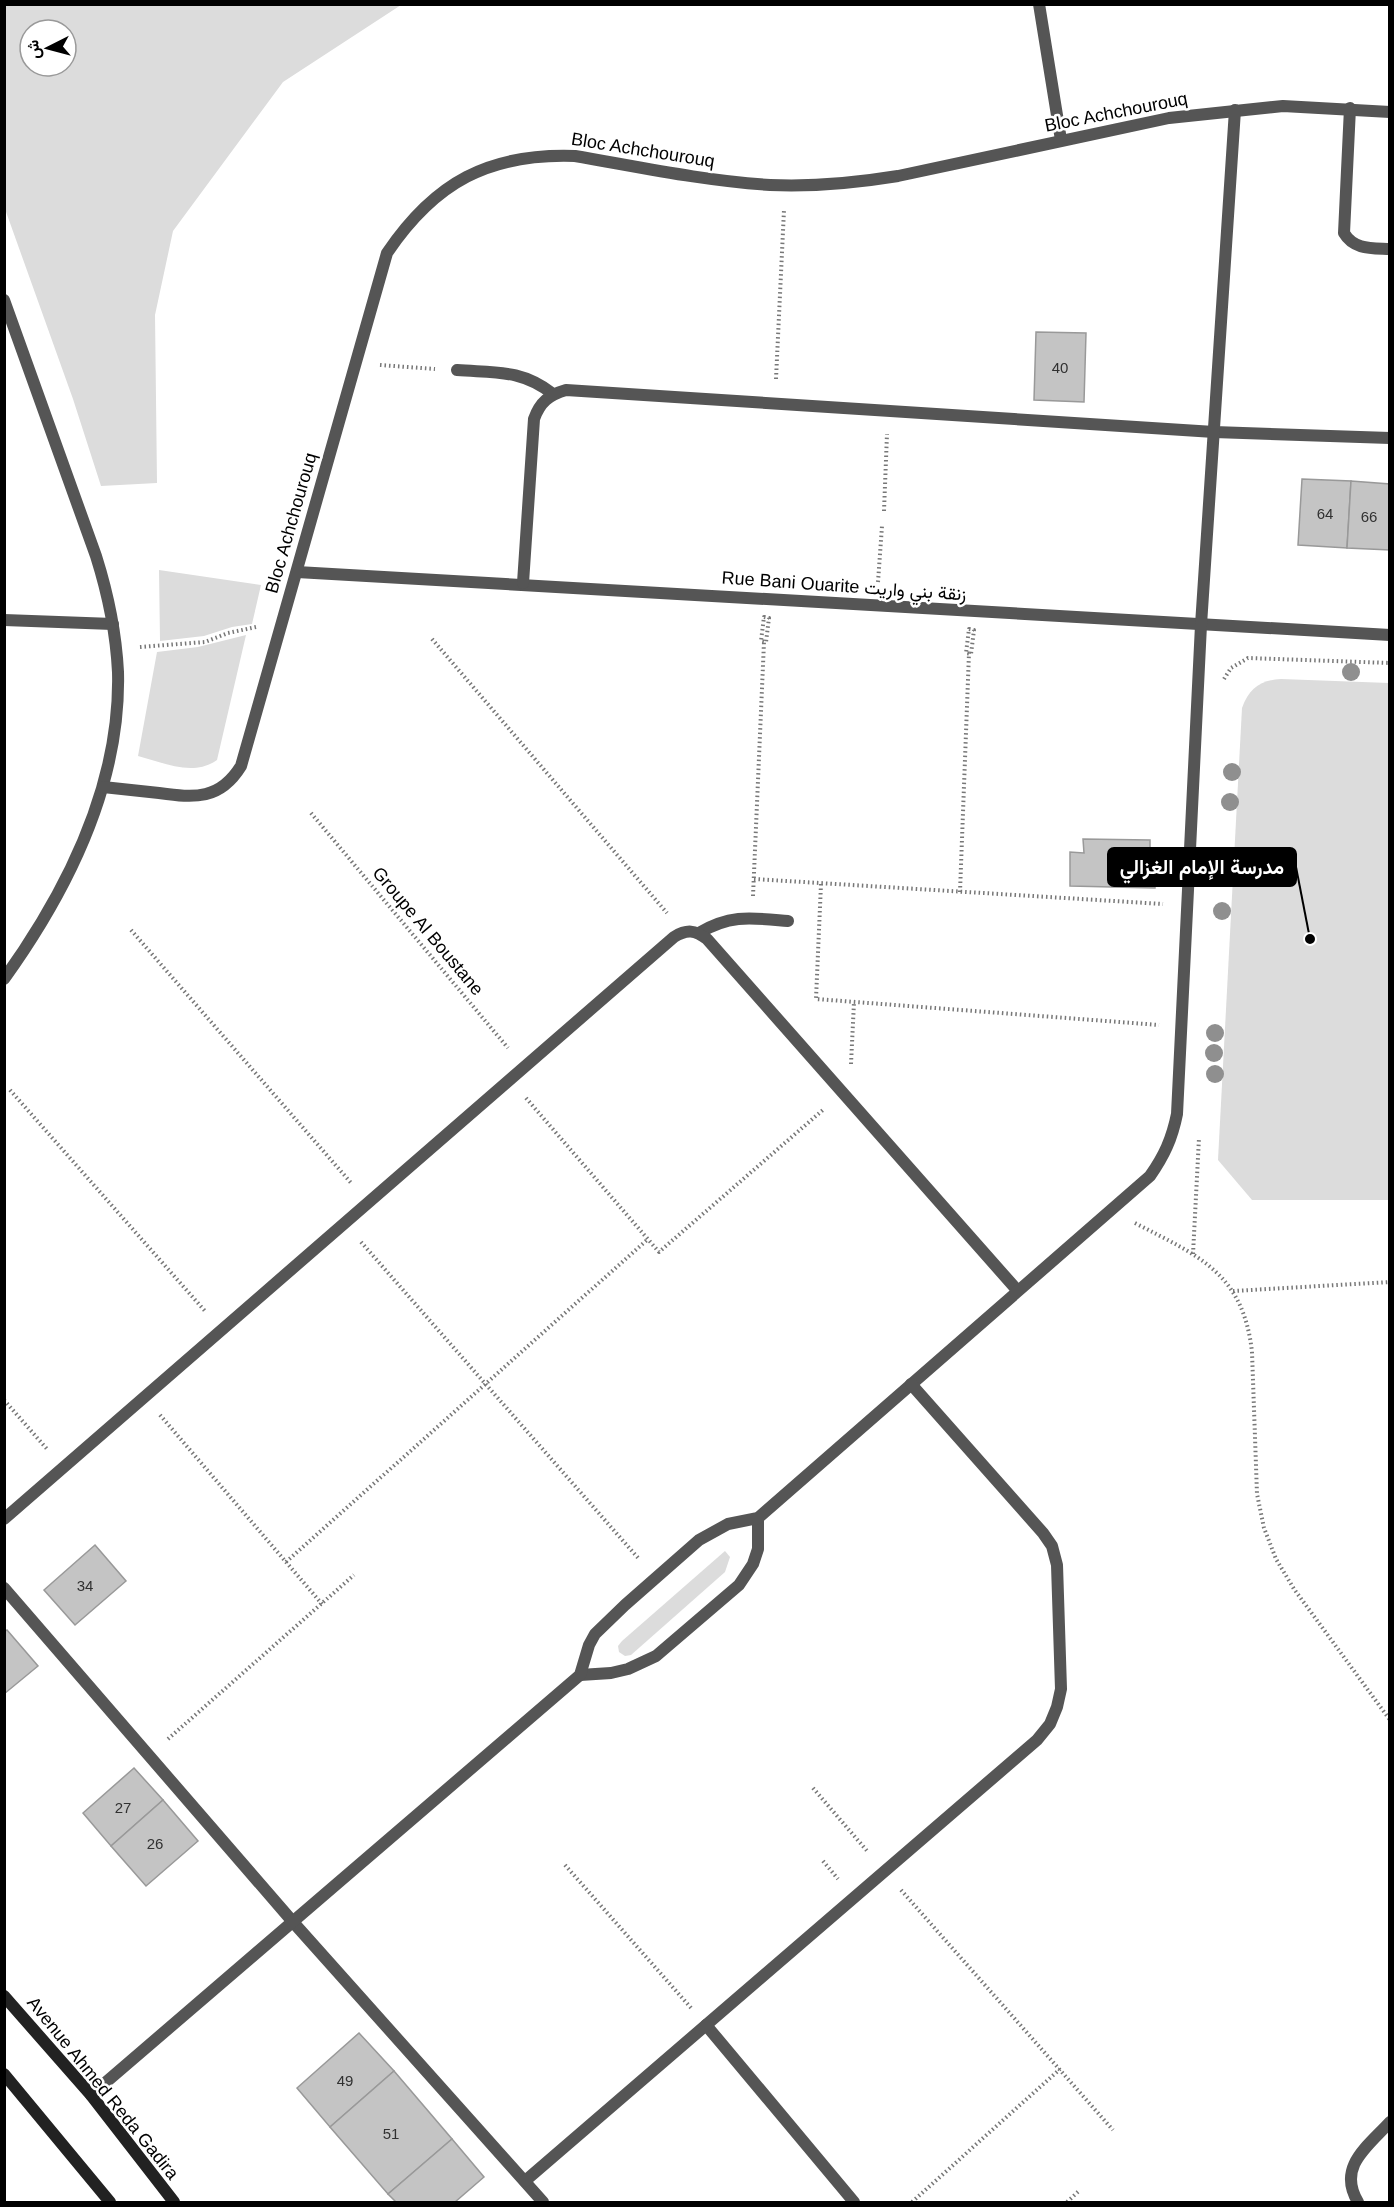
<svg xmlns="http://www.w3.org/2000/svg" width="1394" height="2207" font-family="Arial,Vazirmatn,sans-serif">
	<style>
		.green { fill: #dcdcdc; fill-rule: evenodd }
		.building { fill: #c4c4c4; stroke: #999; stroke-width: 1.5 }
		.lines { fill: none; stroke-linecap: round; stroke-linejoin: round }
		.path { stroke: #777; stroke-width: 4; stroke-dasharray: 1.5 3; stroke-linecap: butt }
		.lane { stroke: #555; stroke-width: 12 }
		.street { stroke: #555; stroke-width: 12 }
		.secondary { stroke: #222; stroke-width: 12 }
		.tree { fill: #8f8f8f }
		.labels { text-anchor: middle; dominant-baseline: central; stroke-width: 5; stroke-linejoin: round; paint-order: stroke }
		.number-label { font-size: 15px; fill: #313131 }
		.street-label { font-size: 18px; fill: #000; stroke: #fff }
		.leader { fill: none; stroke: #000; stroke-width: 2 }
		.callout-dot { fill: #000; stroke: #fff; stroke-width: 2 }
		.callout { fill: #000; stroke: #000; stroke-width: 2 }
		.callout-label { font-size: 20px; text-anchor: middle; font-weight: bold; fill: #fff }
	</style>
	<rect width="100%" height="100%" fill="#fff"/>
	<g class="green">
		<path d="M5 4 401 5 283 82 173 231 155 315 157 483 101 486 73 399 5 209ZM30 30H66V66H30Z"/>
		<polygon points="159,570 261,585 252,624 232,627 204,636 160,641"/>
		<path d="M246 635 217 760C193 777 165 763 138 756L157 652 198 647Z"/>
		<path d="M1281 679 1389 683V1200H1252L1218 1160 1242 708C1249 688 1261 680 1281 679Z"/>
		<polygon points="725,1551 730,1557 725,1572 631,1655 625,1656 619,1652 618,1646 622,1641"/>
	</g>
	<g class="building">
		<polygon points="1036,332 1086,333 1084,402 1034,400"/>
		<polygon points="1302,479 1351,481 1347,548 1298,545"/>
		<polygon points="1351,481 1390,484 1390,550 1347,548"/>
		<polygon points="1083,839 1150,840 1150,866 1155,866 1155,888 1070,886 1070,852 1084,853"/>
		<polygon points="95,1545 126,1581 75,1625 44,1590"/>
		<polygon points="7,1630 38,1666 4,1694 4,1632"/>
		<polygon points="134,1768 163,1800 111,1846 83,1813"/>
		<polygon points="163,1800 198,1841 146,1886 111,1846"/>
		<polygon points="359,2033 394,2071 330,2127 297,2088"/>
		<polygon points="394,2071 452,2139 388,2194 330,2127"/>
		<polygon points="452,2139 484,2177 455,2202 396,2202 388,2194"/>
	</g>
	<g class="lines">
		<g class="path">
			<polyline points="380,365 435,369"/>
			<polyline points="776,379 784,210"/>
			<polyline points="884,511 887,434"/>
			<polyline points="878,582 882,526"/>
			<polygon points="764,617 769,618 766,642 761,641"/>
			<polygon points="969,629 974,630 971,654 966,653"/>
			<polyline points="432,639 667,913"/>
			<polyline points="140,647 205,642 228,633 256,627"/>
			<polyline points="1224,679 1231,668 1248,658 1390,663"/>
			<polyline points="311,813 508,1048"/>
			<polyline points="754,879 1163,904"/>
			<polyline points="821,884 816,999 1159,1025"/>
			<polyline points="960,892 969,653"/>
			<polyline points="753,896 764,642"/>
			<polyline points="131,930 352,1184"/>
			<polyline points="851,1064 854,1002"/>
			<polyline points="10,1090 205,1311"/>
			<polyline points="526,1098 659,1252 824,1109"/>
			<path d="M1135 1223C1198 1256 1243 1272 1252 1352L1257 1494 1264 1528 1276 1559 1294 1589 1390 1720"/>
			<polyline points="361,1242 639,1559"/>
			<polyline points="1193,1254 1199,1138"/>
			<polyline points="1233,1291 1390,1282"/>
			<polyline points="4,1400 47,1449"/>
			<polyline points="160,1415 322,1604"/>
			<polyline points="286,1562 648,1239"/>
			<polyline points="168,1739 354,1575"/>
			<polyline points="813,1788 868,1852"/>
			<polyline points="823,1861 838,1879"/>
			<polyline points="565,1865 692,2009"/>
			<polyline points="901,1890 1113,2130"/>
			<polyline points="912,2202 1060,2069"/>
			<polyline points="1067,2202 1080,2190"/>
		</g>
		<g class="lane">
			<path d="M1350 108 1344 233C1354 250 1372 248 1390 249"/>
			<path d="M457 370C495 373 521 369 553 394"/>
			<path d="M699 933C731 914 752 918 788 921"/>
			<path d="M1358 2202C1337 2167 1367 2147 1390 2122"/>
		</g>
		<g class="street">
			<polyline points="1039,4 1061,140"/>
			<path d="M4 300 96 556C108 594 116 632 118 672 121 784 68 890 4 979"/>
			<polyline points="297,572 1390,635"/>
			<path d="M523 583 534 419C540 402 549 395 566 390L1214 432 1390 438"/>
			<polyline points="4,620 113,624"/>
			<path d="M103 787C122 789 141 791 159 793 195 798 220 800 241 766L387 253C435 182 489 153 575 156 639 167 705 181 770 185 813 187 855 183 898 176L1169 118 1283 106 1390 112"/>
			<path d="M4 1519 674 937C687 929 695 930 707 939L1017 1290"/>
			<polyline points="4,1588 293,1922 543,2202"/>
			<polyline points="580,1675 611,1673 628,1669 656,1656 739,1585 753,1564 758,1549 758,1518"/>
			<polyline points="706,2025 854,2202"/>
			<path d="M91 2095 580 1675 589 1645 595 1634 625 1605 699 1540 728 1524 758 1518 1150 1176C1164 1156 1172 1139 1177 1114L1201 625 1235 110"/>
			<polyline points="525,2181 1037,1740 1050,1724 1057,1707 1061,1689 1057,1565 1052,1546 1043,1533 911,1384"/>
		</g>
		<g class="secondary">
			<polyline points="4,1996 91,2095 174,2202"/>
			<polyline points="4,2074 110,2202"/>
		</g>
	</g>
	<g class="tree">
		<circle cx="1351" cy="672" r="9"/>
		<circle cx="1232" cy="772" r="9"/>
		<circle cx="1230" cy="802" r="9"/>
		<circle cx="1222" cy="911" r="9"/>
		<circle cx="1215" cy="1033" r="9"/>
		<circle cx="1214" cy="1053" r="9"/>
		<circle cx="1215" cy="1074" r="9"/>
	</g>
	<g class="labels">
		<g class="number-label">
			<text x="1060" y="367">40</text>
			<text x="1325" y="513">64</text>
			<text x="1369" y="516">66</text>
			<text x="85" y="1585">34</text>
			<text x="123" y="1807">27</text>
			<text x="155" y="1843">26</text>
			<text x="345" y="2080">49</text>
			<text x="391" y="2133">51</text>
		</g>
		<g class="street-label">
			<text transform="translate(1116 112) rotate(-11)">Bloc Achchourouq</text>
			<text transform="translate(643 150) rotate(9)">Bloc Achchourouq</text>
			<text transform="translate(291 523) rotate(-74)">Bloc Achchourouq</text>
			<text transform="translate(844 586) rotate(4)">Rue Bani Ouarite زنقة بني واريت</text>
			<text transform="translate(428 931) rotate(50)">Groupe Al Boustane</text>
			<text transform="translate(103 2088) rotate(51)">Avenue Ahmed Reda Gadira</text>
		</g>
	</g>
	<path class="leader" d="M1310 939L1296 867"/>
	<circle class="callout-dot" cx="1310" cy="939" r="6"/>
	<rect class="callout" x="1108" y="848" width="188" height="38" rx="6"/>
	<g class="callout-label">
		<text x="1202" y="874">مدرسة الإمام الغزالي</text>
	</g>
	<rect width="1394" height="2207" fill="none" stroke="#000000" stroke-width="12"/>
	<g transform="translate(48 48) rotate(264)"><circle r="28" fill="#ffffff" stroke="#999999" stroke-width="1.5"/>
	<path d="M0-4.5L10 22L0 15L-10 22Z" fill="#000000"/>
	<text y="-9" font-size="16" font-weight="bold" text-anchor="middle" fill="#000000">ش</text>
	</g>
</svg>
